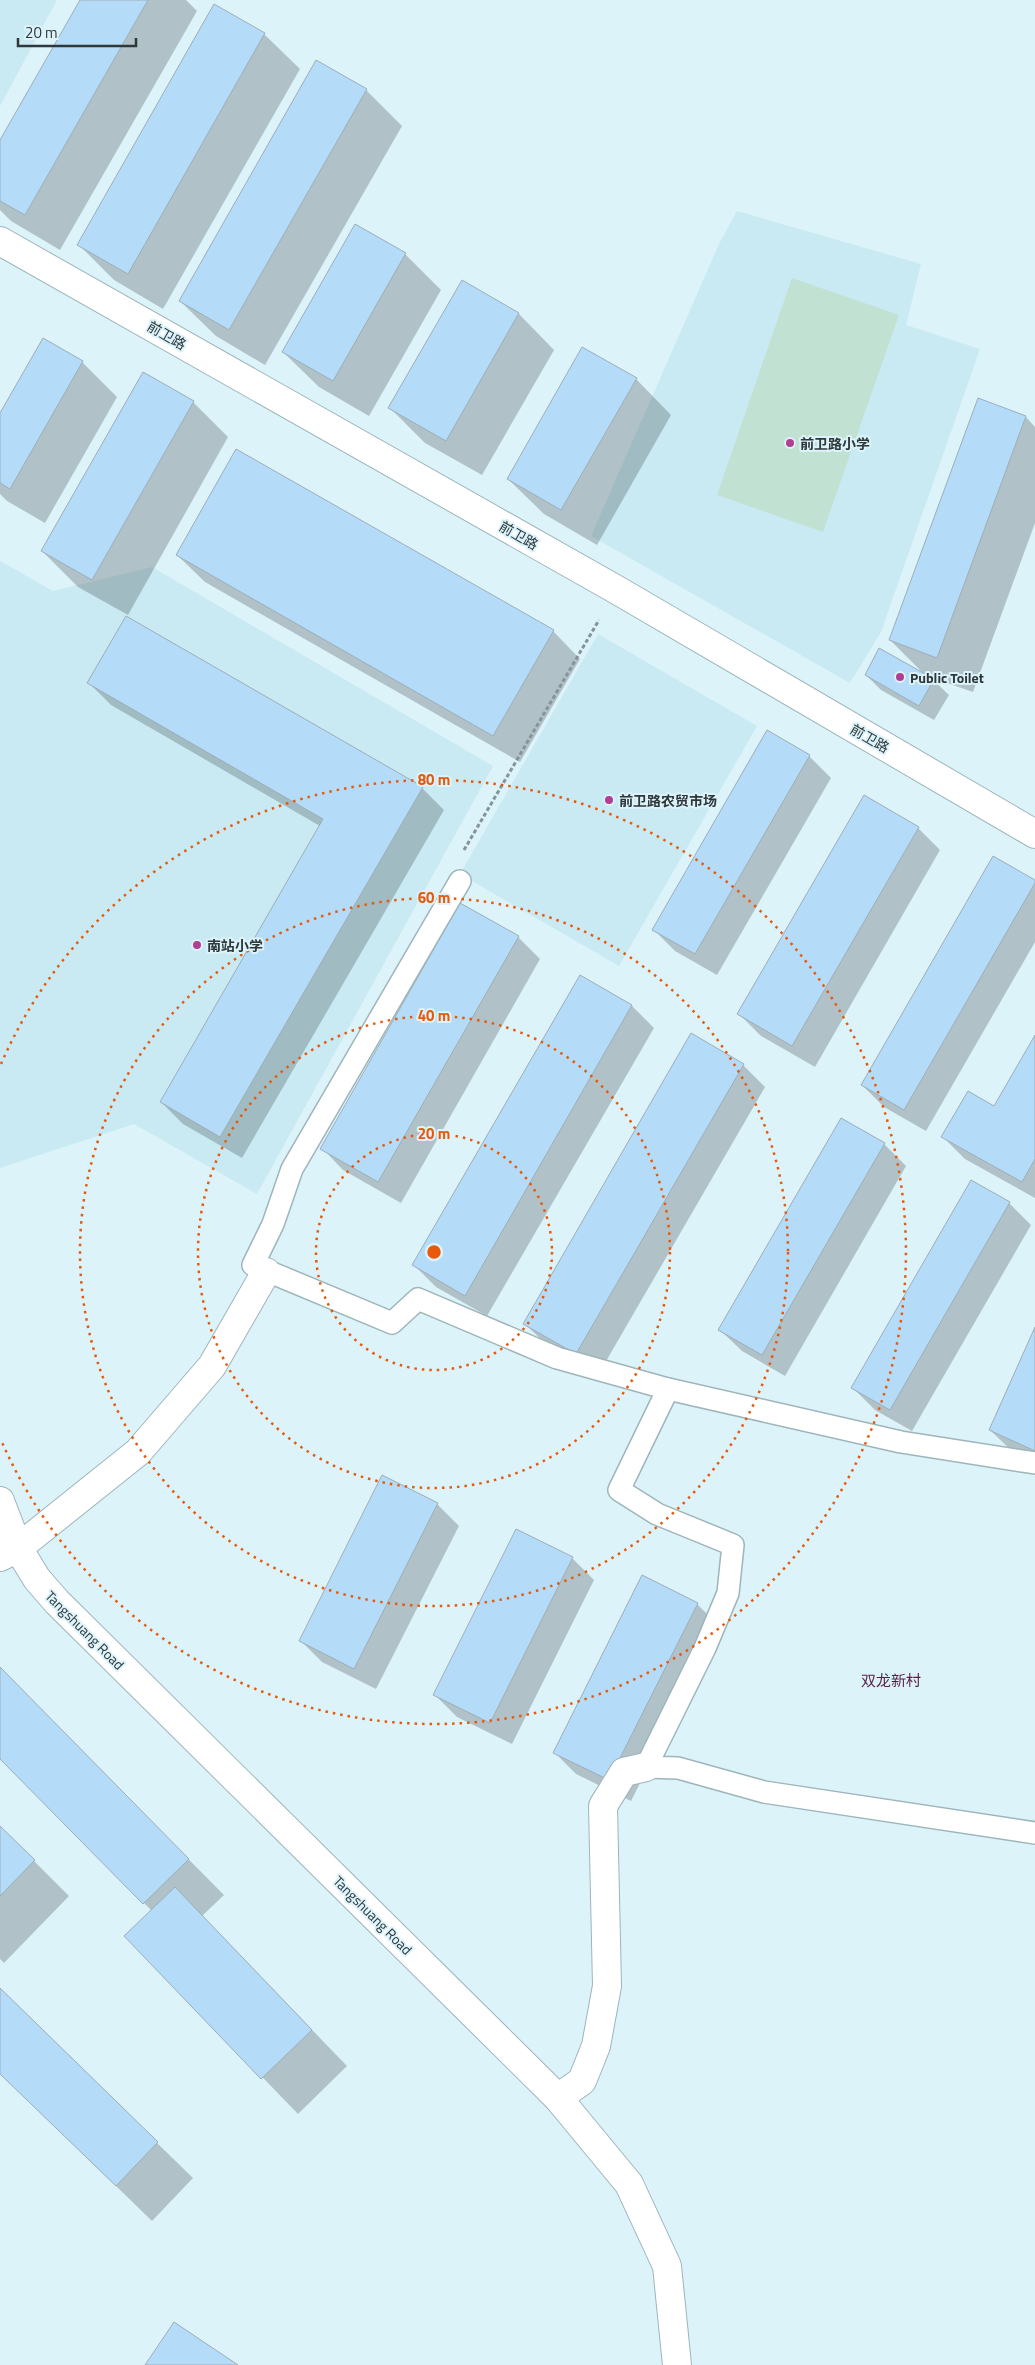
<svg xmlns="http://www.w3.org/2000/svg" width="1035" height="2365" font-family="'Titillium Web','Noto Sans SC',sans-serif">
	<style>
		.built { fill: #c9eaf2 }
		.green { fill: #c1e1d2 }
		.shadow { fill: #0003 }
		.building { fill: #b4dcf8; stroke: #9cadb9 }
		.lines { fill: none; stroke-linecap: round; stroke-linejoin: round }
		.lane-casing { stroke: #9eb5ba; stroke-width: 24 }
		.street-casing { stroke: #9eb5ba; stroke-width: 30 }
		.secondary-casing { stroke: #9eb5ba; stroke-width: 30 }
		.path { stroke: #849499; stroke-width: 3; stroke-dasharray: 4 2.5; stroke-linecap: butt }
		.lane { stroke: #fff; stroke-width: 21 }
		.street { stroke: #fff; stroke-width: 28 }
		.secondary { stroke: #fff; stroke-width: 28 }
		.ring { fill: none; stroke: #e8590c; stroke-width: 2.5; stroke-dasharray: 2.5 5 }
		.poi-dot { fill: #b43d94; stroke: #dcf3fa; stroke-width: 2 }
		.labels { text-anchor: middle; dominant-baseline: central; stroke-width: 4; stroke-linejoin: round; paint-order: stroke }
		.street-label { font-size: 14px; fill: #2e373a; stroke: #dcf3fa }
		.poi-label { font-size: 14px; font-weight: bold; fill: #2e373a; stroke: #dcf3fa; text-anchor: start }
		.neighbourhood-label { font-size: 15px; fill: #581f48; stroke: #dcf3fa }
		.centre { fill: #e8590c; stroke: #dcf3fa; stroke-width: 2.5 }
		.ring-label { font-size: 15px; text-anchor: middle; font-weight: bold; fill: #e8590c; stroke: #dcf3fa; stroke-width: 4; stroke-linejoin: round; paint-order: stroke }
	</style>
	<rect width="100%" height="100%" fill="#dcf3fa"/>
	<g class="built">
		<polygon points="0,0 57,0 0,106"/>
		<polygon points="737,211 921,264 906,325 980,349 881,632 850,683 591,536 719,244"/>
		<polygon points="0,561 53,591 152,567 493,766 257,1194 134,1124 0,1168"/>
		<polygon points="598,634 757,726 619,966 460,874"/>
	</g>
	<polygon class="green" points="792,278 899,315 823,532 717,495"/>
	<g class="shadow">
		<polygon points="81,0 186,0 197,11 60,250 11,221 0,210 0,143"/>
		<polygon points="264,34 300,69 163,309 114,280 79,245"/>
		<polygon points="366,90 402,126 265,365 216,336 180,301"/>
		<polygon points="405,254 441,290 369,416 319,387 283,352"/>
		<polygon points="462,282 519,314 554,350 482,475 425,443 390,408"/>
		<polygon points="82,362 117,397 45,523 7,501 0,494 0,416"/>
		<polygon points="636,379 671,415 597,545 544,514 508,479"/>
		<polygon points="193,402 228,437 128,615 78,587 42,551"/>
		<polygon points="1026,417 1035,427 1035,523 973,692 930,677 949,695 934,720 881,690 866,675 925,675 890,640"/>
		<polygon points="177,555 553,631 580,659 520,762 205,582"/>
		<polygon points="89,683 422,788 444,810 242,1158 183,1124 161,1102 320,826 111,705"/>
		<polygon points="809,756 831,778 717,975 675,951 653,929"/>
		<polygon points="918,828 940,850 815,1067 761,1036 739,1014"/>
		<polygon points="1035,881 1035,942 926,1131 884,1107 862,1085"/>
		<polygon points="518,937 540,959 401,1203 343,1170 322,1148"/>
		<polygon points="580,976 632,1006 654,1028 487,1316 436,1287 414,1265"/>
		<polygon points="1035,1037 1035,1198 965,1159 943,1137 994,1108"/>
		<polygon points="743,1065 765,1087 598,1375 547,1345 525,1324"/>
		<polygon points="884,1144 906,1166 785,1376 742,1351 720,1330"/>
		<polygon points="972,1182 1009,1203 1031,1225 912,1431 875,1410 853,1388"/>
		<polygon points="1035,1330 1035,1465 1018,1457 990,1430"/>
		<polygon points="437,1504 459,1526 376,1689 322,1662 300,1640"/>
		<polygon points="572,1558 594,1580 512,1744 457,1717 435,1695"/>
		<polygon points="697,1604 719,1626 631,1801 576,1774 554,1752"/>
		<polygon points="0,1669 224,1895 202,1916 347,2066 298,2114 126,1936 152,1911 0,1758"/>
		<polygon points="0,1827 69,1896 4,1963 0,1959"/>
		<polygon points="0,1990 193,2178 152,2221 0,2073"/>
	</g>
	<g class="building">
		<polygon points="80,0 148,0 25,215 0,201 0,140"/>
		<polygon points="214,4 265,33 128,274 77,245"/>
		<polygon points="316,60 367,89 229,330 179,301"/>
		<polygon points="355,224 406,253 333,381 282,352"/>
		<polygon points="462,280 519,313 446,441 388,408"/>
		<polygon points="43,338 83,361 10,489 0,483 0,413"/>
		<polygon points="582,347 637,378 561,510 507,479"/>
		<polygon points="143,372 194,401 92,580 41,551"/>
		<polygon points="978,398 1026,416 937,658 889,640"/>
		<polygon points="236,449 554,630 493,736 176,555"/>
		<polygon points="126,616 423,787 220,1137 160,1102 323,819 87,683"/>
		<polygon points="879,648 934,679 919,706 865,675"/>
		<polygon points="767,730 810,755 695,954 652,930"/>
		<polygon points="864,795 919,827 792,1046 737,1014"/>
		<polygon points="993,856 1035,880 1035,883 904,1110 861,1085"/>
		<polygon points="460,903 519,936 378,1182 320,1149"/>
		<polygon points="580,975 632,1005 465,1296 412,1265"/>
		<polygon points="691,1033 744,1064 576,1354 523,1324"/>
		<polygon points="1035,1035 1035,1159 1022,1182 941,1137 968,1091 994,1106"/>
		<polygon points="841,1118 885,1143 762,1355 718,1330"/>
		<polygon points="971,1180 1010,1202 890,1410 851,1388"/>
		<polygon points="1035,1327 1035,1451 989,1430"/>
		<polygon points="382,1475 438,1503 354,1669 299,1641"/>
		<polygon points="516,1529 573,1557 490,1723 433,1695"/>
		<polygon points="642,1575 698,1603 609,1780 553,1753"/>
		<polygon points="0,1667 189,1859 143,1904 0,1759"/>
		<polygon points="0,1826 35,1860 0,1896"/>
		<polygon points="175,1887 312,2030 261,2079 124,1936"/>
		<polygon points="0,1988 158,2142 116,2186 0,2074"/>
		<polygon points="174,2322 238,2365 145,2365"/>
	</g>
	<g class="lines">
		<defs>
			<g id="lane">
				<polyline points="460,881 292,1169 273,1224 253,1265 392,1323 418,1299 557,1358 668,1389"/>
				<polyline points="1035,1463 901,1442 668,1389 619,1490 657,1514 733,1545 728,1593 705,1648 646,1767 678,1768 764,1792 1035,1833"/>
			</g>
			<g id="street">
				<polyline points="0,241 617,590 1035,834"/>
				<polyline points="0,1557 18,1548 138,1452 212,1366 266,1272"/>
				<polyline points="558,2098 582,2081 596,2046 607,1986 603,1806 624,1772 646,1767"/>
			</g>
			<polyline id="secondary" points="0,1501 18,1548 37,1579 57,1602 558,2098 629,2184 667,2266 677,2365"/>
		</defs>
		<use href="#lane" class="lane-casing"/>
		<use href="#street" class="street-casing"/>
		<use href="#secondary" class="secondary-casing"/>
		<polyline class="path" points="464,850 599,620"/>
		<use href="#lane" class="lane"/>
		<use href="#street" class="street"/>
		<use href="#secondary" class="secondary"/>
	</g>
	<g class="ring">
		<circle cx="434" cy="1252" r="118"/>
		<circle cx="434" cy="1252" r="236"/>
		<circle cx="434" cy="1252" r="354"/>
		<path d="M1 1064A472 472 0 1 1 1 1440"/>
	</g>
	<g class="poi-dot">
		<circle cx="790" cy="443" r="5"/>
		<circle cx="900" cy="677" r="5"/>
		<circle cx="609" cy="800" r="5"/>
		<circle cx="197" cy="945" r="5"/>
	</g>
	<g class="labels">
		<g class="street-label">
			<text transform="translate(167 335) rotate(30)">前卫路</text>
			<text transform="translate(519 535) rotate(30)">前卫路</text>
			<text transform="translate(870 738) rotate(30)">前卫路</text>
			<text transform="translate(85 1630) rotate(45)">Tangshuang Road</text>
			<text transform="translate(373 1915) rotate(45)">Tangshuang Road</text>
		</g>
		<g class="poi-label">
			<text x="800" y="443">前卫路小学</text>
			<text x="910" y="677">Public Toilet</text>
			<text x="619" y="800">前卫路农贸市场</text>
			<text x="207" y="945">南站小学</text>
		</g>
		<g class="neighbourhood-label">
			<text x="891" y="1680">双龙新村</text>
		</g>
	</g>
	<circle cx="434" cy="1252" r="8" class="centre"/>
	<g class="ring-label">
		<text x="434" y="785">80 m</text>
		<text x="434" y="903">60 m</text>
		<text x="434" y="1021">40 m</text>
		<text x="434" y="1139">20 m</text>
	</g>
	<path d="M18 38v8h118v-8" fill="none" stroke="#2e373a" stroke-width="2.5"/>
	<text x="25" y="38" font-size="15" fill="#2e373a" stroke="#dcf3fa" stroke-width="4" paint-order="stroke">20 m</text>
</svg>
